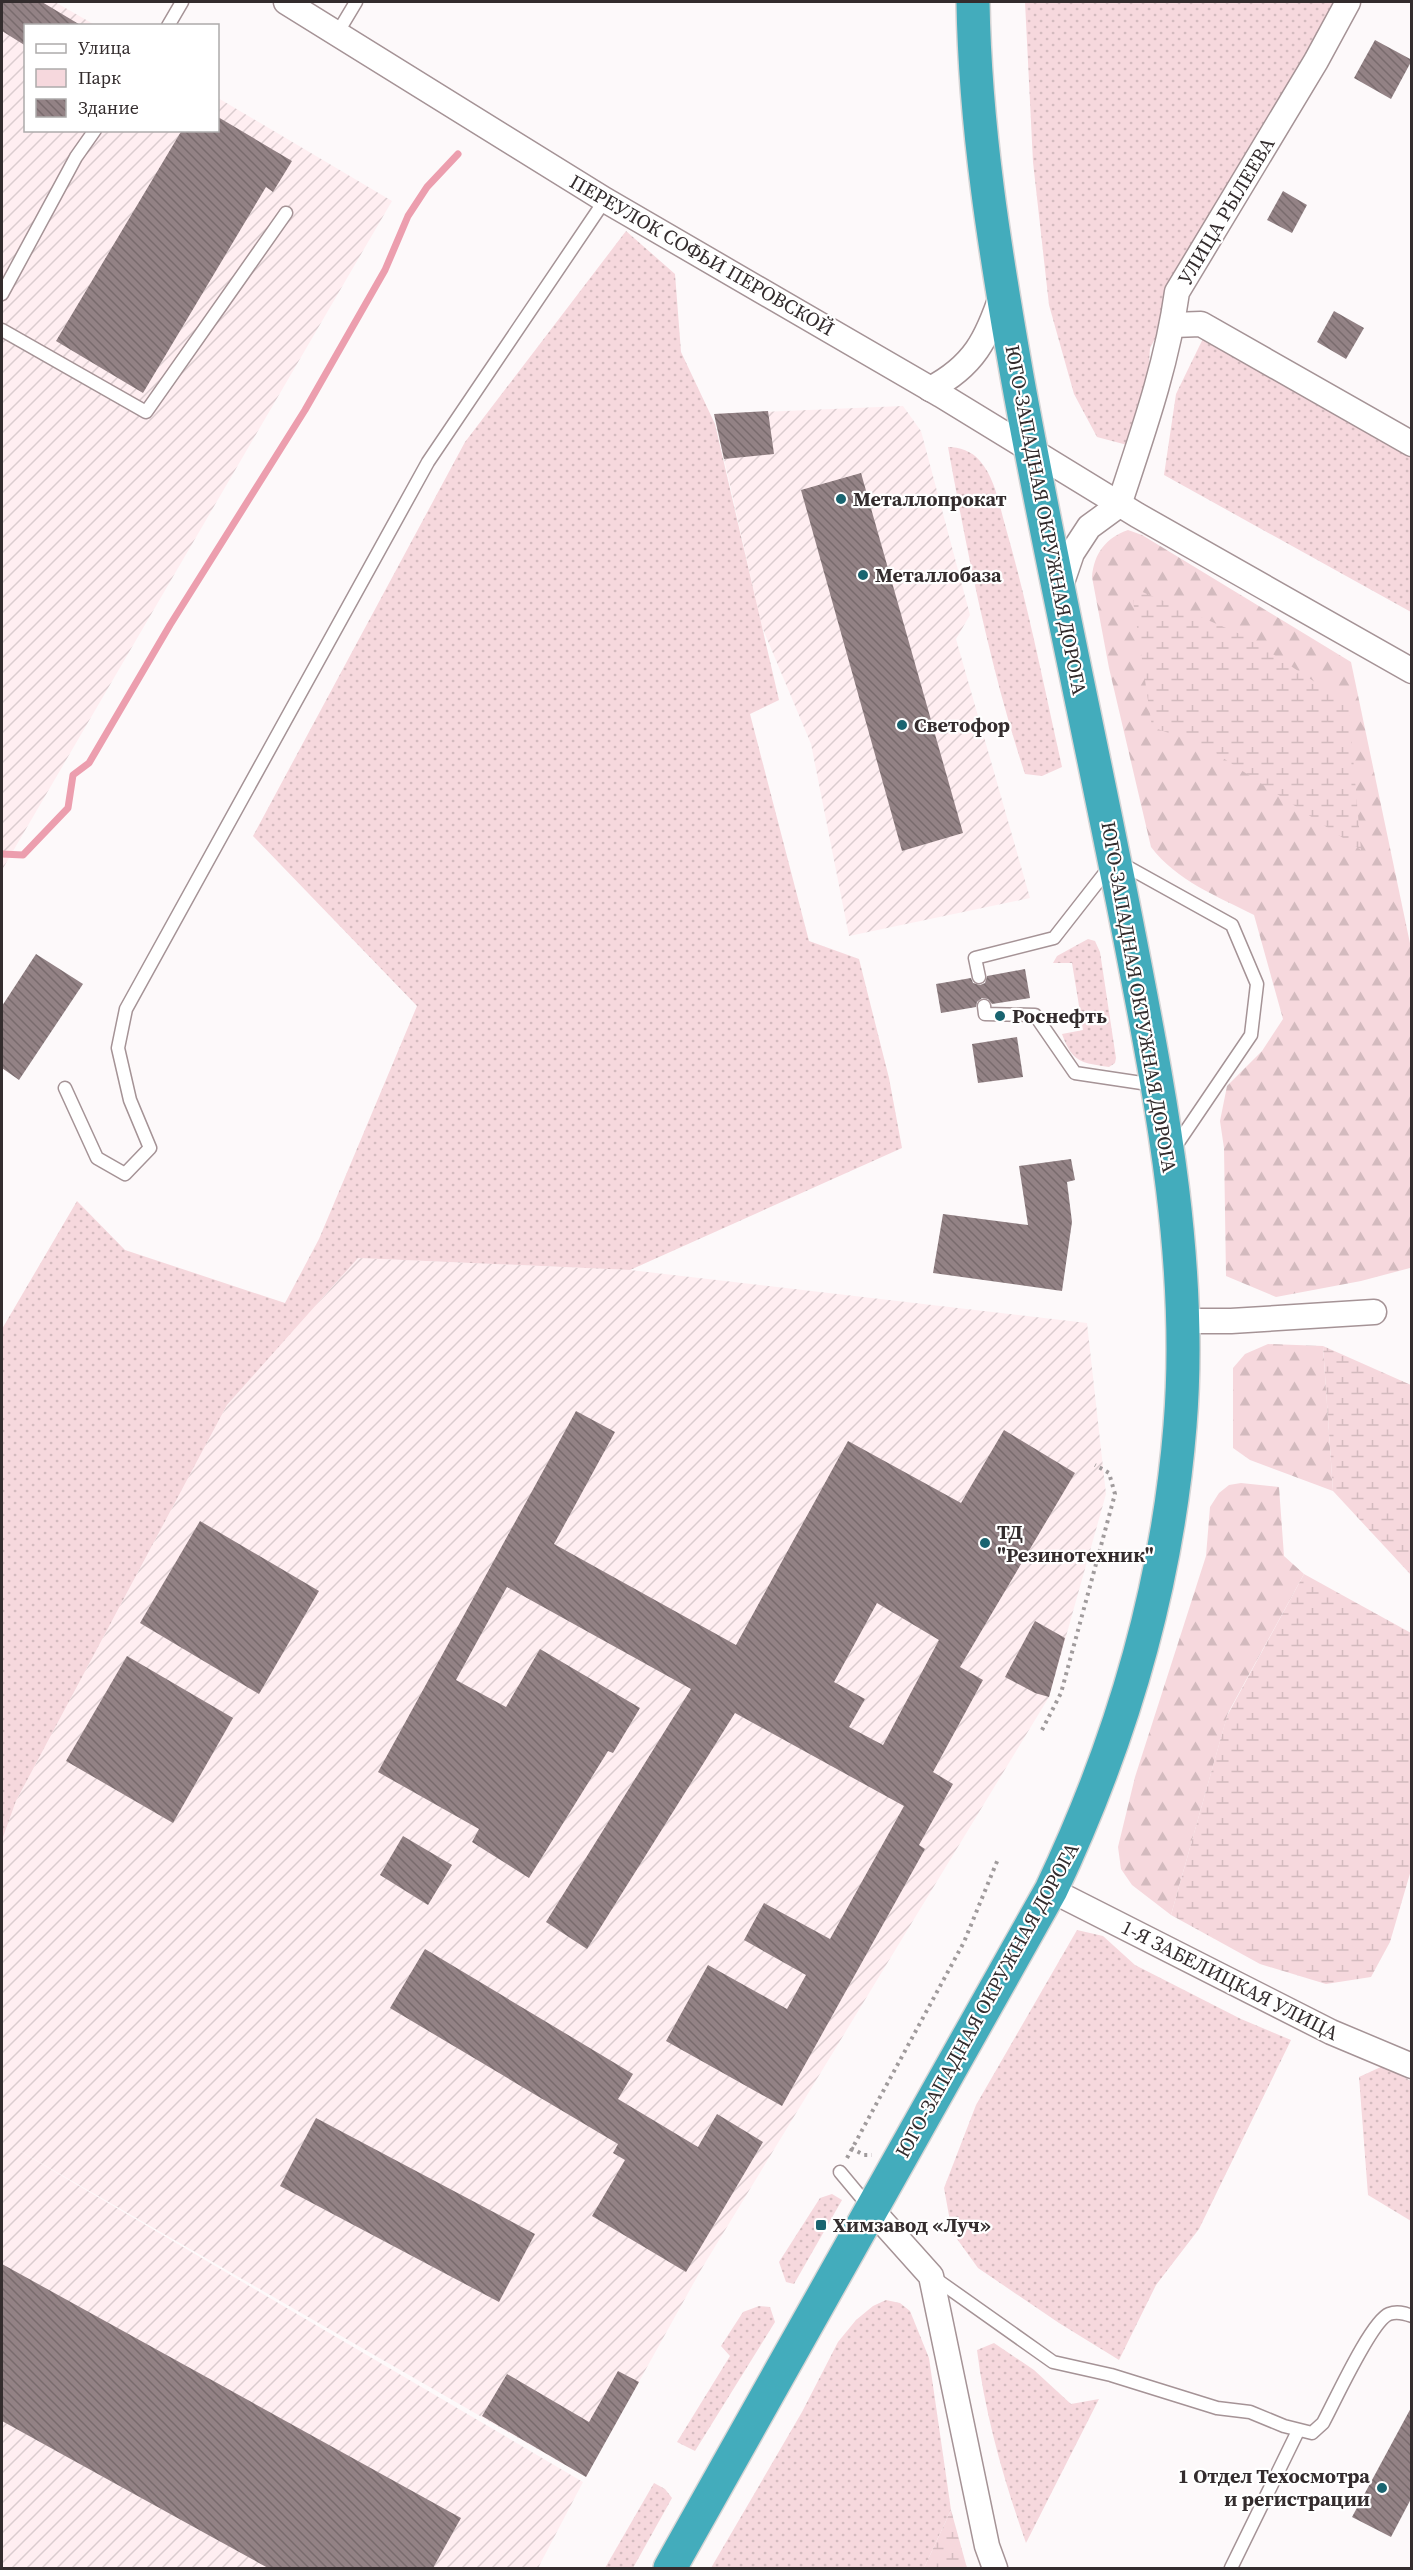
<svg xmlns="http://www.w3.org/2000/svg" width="1413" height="2570" font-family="'Source Serif 4',serif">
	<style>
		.industrial { fill: url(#industrial-furrows) }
		.green { fill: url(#green-dots) }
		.forest { fill: url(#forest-firs) }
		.wetland { fill: url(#wetland-marsh) }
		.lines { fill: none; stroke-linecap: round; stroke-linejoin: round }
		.stream { stroke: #ec9eae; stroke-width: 7 }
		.building { fill: url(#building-back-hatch); fill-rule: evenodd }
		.service-casing { stroke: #a59396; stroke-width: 15 }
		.minor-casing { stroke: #a59396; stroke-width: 27 }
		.trunk-casing { stroke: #d6d5d5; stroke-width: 36 }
		.path { stroke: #a09b9c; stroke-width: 4; stroke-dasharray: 3 4.5; stroke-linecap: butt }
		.service { stroke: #fff; stroke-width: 12 }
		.minor { stroke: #fff; stroke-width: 24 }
		.trunk { stroke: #43acbc; stroke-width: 33 }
		.poi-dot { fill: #196470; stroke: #fff; stroke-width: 2 }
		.labels { text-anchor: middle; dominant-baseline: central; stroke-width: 4.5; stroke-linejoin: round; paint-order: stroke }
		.street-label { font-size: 20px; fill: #332c2d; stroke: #fff }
		.poi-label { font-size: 20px; font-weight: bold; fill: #332c2d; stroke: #fff; text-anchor: start }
	</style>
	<defs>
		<pattern id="industrial-furrows" width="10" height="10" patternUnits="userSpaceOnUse" patternTransform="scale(1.5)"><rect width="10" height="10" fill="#ffeef1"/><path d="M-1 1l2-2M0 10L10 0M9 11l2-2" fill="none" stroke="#dbcccf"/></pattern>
		<pattern id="green-dots" width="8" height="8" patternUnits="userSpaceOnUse" patternTransform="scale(1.5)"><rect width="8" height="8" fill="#f6d8dd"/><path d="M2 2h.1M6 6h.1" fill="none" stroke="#d3babe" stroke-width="1.8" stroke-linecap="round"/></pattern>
		<pattern id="forest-firs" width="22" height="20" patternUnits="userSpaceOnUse" patternTransform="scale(1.5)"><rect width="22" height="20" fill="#f6d8dd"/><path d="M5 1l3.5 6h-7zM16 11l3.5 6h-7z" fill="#d3babe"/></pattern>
		<pattern id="wetland-marsh" width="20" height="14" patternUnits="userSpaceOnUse" patternTransform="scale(1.5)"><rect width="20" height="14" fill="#f6d8dd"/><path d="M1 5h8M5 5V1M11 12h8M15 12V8" fill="none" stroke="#d3babe"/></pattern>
		<pattern id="building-back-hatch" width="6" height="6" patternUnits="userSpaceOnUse" patternTransform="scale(1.5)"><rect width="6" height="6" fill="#938285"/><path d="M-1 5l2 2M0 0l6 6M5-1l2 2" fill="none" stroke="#796b6d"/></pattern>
	</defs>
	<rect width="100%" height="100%" fill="#fdf9fa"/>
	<g class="industrial">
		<polygon points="2,2 55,2 95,25 26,26 26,130 218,130 218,98 392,201 2,870"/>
		<polygon points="903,406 921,431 970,615 956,639 1030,898 849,936 811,744 762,627 714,414"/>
		<polygon points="358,1258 630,1270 1087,1323 1106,1494 1049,1697 702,2268 586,2477 6,2143 583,2482 538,2568 2,2568 2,1840 16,1801 227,1405"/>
	</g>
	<g class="green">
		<polygon points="1025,2 1341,2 1150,348 1146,410 1131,446 1097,437 1074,394 1049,305 1033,162"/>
		<polygon points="626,231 675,274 681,352 715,424 779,700 750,714 809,941 859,959 889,1078 902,1148 630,1270 358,1258 227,1405 16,1801 2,1840 2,1329 77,1201 125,1250 285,1303 319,1239 417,1006 253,836 465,442"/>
		<polygon points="1214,316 1411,434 1411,612 1164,475 1176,394"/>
		<path d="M948 447C959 447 972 451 980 461 995 478 999 504 1005 525 1028 605 1044 686 1062 767L1042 776 1025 774C990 668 968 557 948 447Z"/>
		<path d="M1088 939 1095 941 1100 952 1116 1058 1115 1063 1109 1067C1081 1063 1072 1062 1062 1034L1083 1030 1072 963H1053L1057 956Z"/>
		<polygon points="1077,1930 1103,1936 1135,1965 1241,2019 1291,2040 1199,2229 1156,2285 1119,2360 1059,2323 978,2268 952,2232 944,2188 976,2105"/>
		<polygon points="1383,2066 1411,2081 1411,2221 1368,2195 1359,2077"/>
		<polygon points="832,2194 842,2200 794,2284 786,2282 779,2262 820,2198"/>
		<polygon points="886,2300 900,2303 910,2311 929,2358 951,2510 924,2568 711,2568 802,2412 838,2342 856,2320 873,2306"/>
		<polygon points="759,2306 770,2307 775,2322 695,2451 677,2442 730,2356 721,2346 743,2312"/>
		<path d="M994 2343 1034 2370 1071 2404 1099 2399 1026 2543C1004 2481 985 2415 977 2350Z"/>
		<polygon points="654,2483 665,2489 672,2498 633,2568 605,2568"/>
	</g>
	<g class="forest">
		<path d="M1128 530 1142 535 1351 662 1411 948 1410 1268 1361 1281 1276 1297 1226 1276 1224 1148 1220 1121 1227 1086 1262 1051 1283 1019 1254 915C1217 896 1177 881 1151 847L1109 668 1092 577C1094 553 1106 538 1128 530Z"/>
		<polygon points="1268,1344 1323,1346 1333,1491 1250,1460 1233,1448 1233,1368 1245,1354"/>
		<polygon points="1241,1483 1279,1487 1284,1556 1304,1574 1228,1713 1171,1915 1132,1885 1121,1869 1118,1847 1135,1777 1206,1556 1210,1507 1219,1493 1229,1485"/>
	</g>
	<g class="wetland">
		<polygon points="1131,587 1247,637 1345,702 1349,710 1361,850 1205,746 1152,727"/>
		<polygon points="1323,1346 1411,1385 1411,1575 1333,1491"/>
		<polygon points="1304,1574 1411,1633 1411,1870 1390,1942 1371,1977 1326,1984 1260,1964 1171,1915 1227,1716"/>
		<polygon points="951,2510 967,2568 924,2568"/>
	</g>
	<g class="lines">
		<polyline class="stream" points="2,854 23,855 68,808 73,775 89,763 170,625 305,410 385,270 408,216 427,187 458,154"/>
	</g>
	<g class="building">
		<polygon points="2,2 42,2 82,26 26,26 26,46 2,31"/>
		<polygon points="1375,40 1412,60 1391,99 1354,78"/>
		<polygon points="218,117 292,161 273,192 266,187 143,393 56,341 182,130 218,130"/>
		<polygon points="1283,191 1307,205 1292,233 1267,220"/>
		<polygon points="1334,311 1364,328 1346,359 1317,342"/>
		<polygon points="768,411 774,454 724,459 714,414"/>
		<polygon points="861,473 963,833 902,851 801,490"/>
		<polygon points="36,954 83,984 19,1080 2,1068 2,1006"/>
		<polygon points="1025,969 1030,998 992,1004 988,999 982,998 977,1002 976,1007 941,1013 936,984 971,978 973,983 980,985 985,983 987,976"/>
		<polygon points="1017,1037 1023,1077 978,1083 972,1044"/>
		<polygon points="1071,1159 1075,1180 1067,1182 1072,1222 1062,1291 933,1273 943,1214 1028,1225 1019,1166"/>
		<path d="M576 1411 615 1432 554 1544 736 1645 848 1441 961 1503 1004 1430 1075 1473 960 1667 983 1680 933 1772 953 1784 919 1845 925 1849 782 2106 666 2041 708 1965 787 2009 806 1975 744 1940 764 1903 830 1939 904 1806 735 1713 587 1949 546 1922 691 1689 507 1587 456 1680 506 1707 540 1649 640 1708 613 1753 608 1751 529 1878 472 1842 479 1829 378 1772ZM877 1603 939 1640 883 1745 849 1727 865 1699 834 1682Z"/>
		<polygon points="200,1521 319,1591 259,1694 140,1623"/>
		<polygon points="1035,1621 1065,1638 1049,1697 1035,1693 1005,1677"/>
		<polygon points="127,1656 233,1718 173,1823 66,1761"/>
		<polygon points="403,1836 452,1865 428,1905 380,1875"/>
		<polygon points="425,1949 633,2074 618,2099 698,2147 717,2114 763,2142 686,2272 592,2216 625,2160 613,2153 618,2144 390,2008"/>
		<polygon points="316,2118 535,2234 499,2302 280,2186"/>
		<polygon points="2,2264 461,2518 433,2568 268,2568 2,2421"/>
		<polygon points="618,2371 639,2382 586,2477 482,2416 507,2374 589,2422"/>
		<polygon points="1412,2406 1412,2497 1391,2537 1352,2517"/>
	</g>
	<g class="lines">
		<defs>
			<g id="service">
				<polyline points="168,26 182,2"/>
				<polyline points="338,32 356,2"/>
				<polyline points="2,294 76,157 95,130"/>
				<polyline points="2,330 146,412 286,213"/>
				<polyline points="979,977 975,958 1054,938 1115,860 1232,925 1257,984 1251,1035 1173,1150"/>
				<polyline points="984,1006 985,1014 1035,1015 1075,1073 1155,1085"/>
				<polyline points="65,1088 97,1158 125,1174 150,1148 130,1100 118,1048 126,1009 428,462 605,200"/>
				<polyline points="840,2172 870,2208"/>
				<path d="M933 2277 1053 2362 1111 2375 1217 2408 1250 2412 1284 2426 1312 2433 1323 2423C1334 2403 1371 2321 1389 2314 1397 2311 1404 2313 1412 2316"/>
				<polyline points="1231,2568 1298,2431"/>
			</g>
			<g id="minor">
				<polyline points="286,2 605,200 941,395 1137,515 1412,671"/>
				<polyline points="1173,325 1201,324 1412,444"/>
				<path d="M930 389C974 366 987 339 1002 294"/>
				<path d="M1119 505C1142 435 1167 365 1177 292L1316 61 1348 2"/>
				<polyline points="1059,591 1072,553 1089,527 1119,505"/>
				<polyline points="1182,1321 1231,1321 1374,1312"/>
				<polyline points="1051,1890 1331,2032 1412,2066"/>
				<polyline points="871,2209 931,2276 987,2546 995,2568"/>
			</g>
			<path id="trunk" d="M670 2568 1051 1890C1121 1743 1167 1588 1180 1426 1193 1268 1163 1110 1133 955 1096 762 1052 570 1017 376 995 251 975 128 973 2"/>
		</defs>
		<use href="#service" class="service-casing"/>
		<use href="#minor" class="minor-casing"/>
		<use href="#trunk" class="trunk-casing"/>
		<g class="path">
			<polyline points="1042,1730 1061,1693 1115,1494 1109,1473 1095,1465"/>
			<polyline points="851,2148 864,2155 872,2155"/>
			<polyline points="847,2158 964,1942 998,1859"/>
		</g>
		<use href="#service" class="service"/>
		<use href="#minor" class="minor"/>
		<use href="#trunk" class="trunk"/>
	</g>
	<g class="poi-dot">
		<circle cx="841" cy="499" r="6"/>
		<circle cx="863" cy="575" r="6"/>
		<circle cx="902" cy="725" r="6"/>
		<circle cx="1000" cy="1016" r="6"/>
		<circle cx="985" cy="1543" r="6"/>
		<rect x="815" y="2219" width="12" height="12" rx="3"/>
		<circle cx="1382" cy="2488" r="6"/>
	</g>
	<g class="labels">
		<g class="street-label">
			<text transform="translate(1226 211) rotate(-59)">УЛИЦА РЫЛЕЕВА</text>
			<text transform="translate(702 255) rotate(30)">ПЕРЕУЛОК СОФЬИ ПЕРОВСКОЙ</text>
			<text transform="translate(1046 520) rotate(79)">ЮГО-ЗАПАДНАЯ ОКРУЖНАЯ ДОРОГА</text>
			<text transform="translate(1139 997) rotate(80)">ЮГО-ЗАПАДНАЯ ОКРУЖНАЯ ДОРОГА</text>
			<text transform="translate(1230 1980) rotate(27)">1-Я ЗАБЕЛИЦКАЯ УЛИЦА</text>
			<text transform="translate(987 2000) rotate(-61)">ЮГО-ЗАПАДНАЯ ОКРУЖНАЯ ДОРОГА</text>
		</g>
		<g class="poi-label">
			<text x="853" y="499">Металлопрокат</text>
			<text x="875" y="575">Металлобаза</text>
			<text x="914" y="725">Светофор</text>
			<text x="1012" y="1016">Роснефть</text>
			<text x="997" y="1532">ТД<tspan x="997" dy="23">"Резинотехник"</tspan></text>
			<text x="833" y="2225">Химзавод «Луч»</text>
			<text x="1370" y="2476" text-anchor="end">1 Отдел Техосмотра<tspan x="1370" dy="23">и регистрации</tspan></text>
		</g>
	</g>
	<rect width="1413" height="2570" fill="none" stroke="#332c2d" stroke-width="6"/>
	<rect x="24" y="24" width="195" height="108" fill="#ffffff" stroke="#adabab" stroke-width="1.5"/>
	<rect x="36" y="44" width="30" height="9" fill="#ffffff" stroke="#adabab" stroke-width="1.5"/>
	<text x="78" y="54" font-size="18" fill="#332c2d">Улица</text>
	<rect x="36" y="69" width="30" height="18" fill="#f6d8dd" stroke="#adabab" stroke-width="1.5"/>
	<text x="78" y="84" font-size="18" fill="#332c2d">Парк</text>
	<rect x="36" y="99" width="30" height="18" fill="url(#building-back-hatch)" stroke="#adabab" stroke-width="1.5"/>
	<text x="78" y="114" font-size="18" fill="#332c2d">Здание</text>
</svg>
